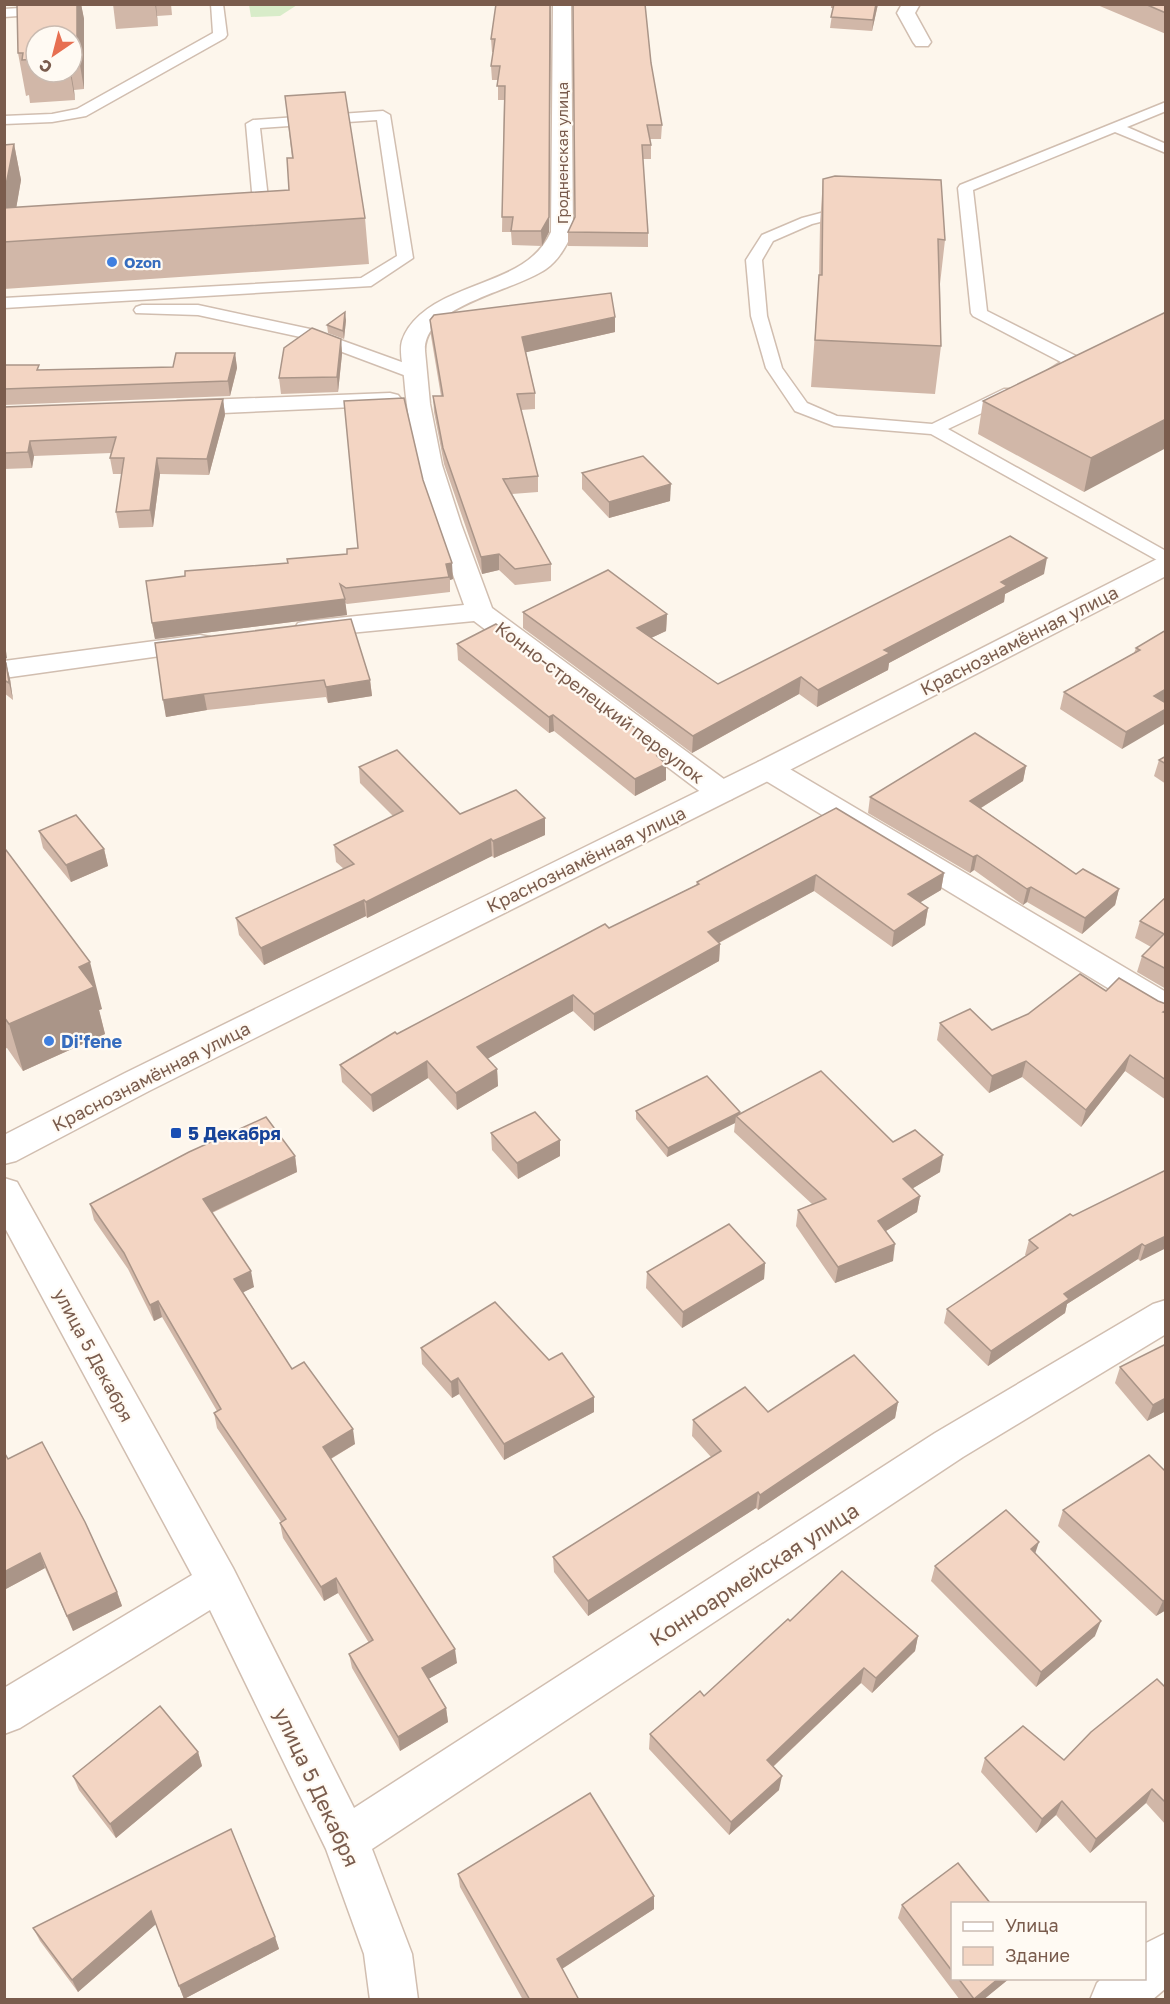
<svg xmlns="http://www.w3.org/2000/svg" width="1170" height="2004" font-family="'Golos Text',sans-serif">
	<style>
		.green { fill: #d8ecc9 }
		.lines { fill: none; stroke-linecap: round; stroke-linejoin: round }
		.service-casing { stroke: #d1beb0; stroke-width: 3 }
		.minor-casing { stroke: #d1beb0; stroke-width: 3 }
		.tertiary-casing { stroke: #d1beb0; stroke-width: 3 }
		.service { fill: #fff; fill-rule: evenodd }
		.minor { fill: #fff; fill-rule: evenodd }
		.tertiary { fill: #fff; fill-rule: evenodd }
		.wall { fill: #d1b7a8; fill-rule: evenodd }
		.shaded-wall { fill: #aa9588 }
		.building { fill: #f3d5c3; stroke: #aa9588; stroke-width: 1.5 }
		.shop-dot { fill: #3f7fe0; stroke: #fffaf3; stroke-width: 2 }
		.transit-dot { fill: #1a4fb4; stroke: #fffaf3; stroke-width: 2 }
		.labels { text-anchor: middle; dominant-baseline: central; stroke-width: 4.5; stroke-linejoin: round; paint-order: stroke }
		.far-street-label { font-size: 15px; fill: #7a5c4d; stroke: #fffaf3 }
		.far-shop-label { font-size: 15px; font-weight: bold; fill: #366cbe; stroke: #fffaf3; text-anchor: start }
		.street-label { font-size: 18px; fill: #7a5c4d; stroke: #fffaf3 }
		.shop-label { font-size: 18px; font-weight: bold; fill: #366cbe; stroke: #fffaf3; text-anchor: start }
		.transit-label { font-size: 18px; font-weight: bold; fill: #164399; stroke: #fffaf3; text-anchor: start }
		.near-street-label { font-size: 21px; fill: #7a5c4d; stroke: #fffaf3 }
	</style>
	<rect width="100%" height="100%" fill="#fdf6ec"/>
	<polygon class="green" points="249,5 249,4 297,5 280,16 251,17"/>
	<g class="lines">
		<defs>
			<g id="service">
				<polygon points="80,4 79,11 74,12 4,17 4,9"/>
				<polygon points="211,4 223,4 227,35 225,38 86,116 52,122 4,124 4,116 52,114 77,109 213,33"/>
				<path d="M1166 102V111L1127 127 1166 144V153L1115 132 973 190 987 311 1080 358 1082 362C1075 371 1057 379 1046 377L1044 373 1061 362 973 316 971 313 958 188 960 185Z"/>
				<polygon points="383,111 390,115 413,258 371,286 4,308 4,298 361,278 397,256 377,120 260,128 271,225 263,230 255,225 246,124 253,120"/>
				<polygon points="851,205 859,210 856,213 812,224 773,241 762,260 767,316 782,368 807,403 837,416 932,424 1004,389 1016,389 1019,393 1016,397 948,429 1166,551 1166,565 931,434 834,426 795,411 766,368 751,316 746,260 762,235 802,218"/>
				<polygon points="142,305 198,305 310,329 421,369 423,373 421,377 409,377 305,338 198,315 136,313 134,310 136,307"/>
			</g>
			<g id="minor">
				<path d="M553 4H571L573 232C566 246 559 260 546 269 515 291 423 305 425 351L430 404 442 465 461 524 492 608 732 785 736 792 732 799 721 802 710 799 474 621 308 637 298 635 294 629 298 623 308 621 464 605C437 531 410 457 404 377 403 366 399 352 402 341 410 317 434 303 455 294 491 277 533 271 551 232Z"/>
				<polygon points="902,4 920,4 915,13 931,42 928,46 916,46 913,42 897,13"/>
				<polygon points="390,393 398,395 402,400 398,405 178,415 170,413 166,408 170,403 178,401"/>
				<polygon points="200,635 210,637 214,643 210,649 4,678 4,661"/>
				<polygon points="768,760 778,762 1166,992 1166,1020 1154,1016 758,776 753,769 758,762"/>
				<polygon points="4,1178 17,1182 233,1568 354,1808 935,1433 1153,1304 1166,1300 1166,1334 963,1457 372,1849 412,1954 418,2000 370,2000 364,1954 326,1849 210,1610 20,1728 4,1734 4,1688 192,1575 4,1226"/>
				<polygon points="1166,1933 1166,1988 1152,2000 1090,2000 1097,1983 1102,1978 1144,1978 1144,1944"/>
			</g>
			<polygon id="tertiary" points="1166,557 1166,576 778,776 149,1091 16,1161 4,1164 4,1135 125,1073 758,762 1157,559"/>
		</defs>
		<use href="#service" class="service-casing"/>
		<use href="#minor" class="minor-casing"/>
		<use href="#tertiary" class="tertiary-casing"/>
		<use href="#service" class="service"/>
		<use href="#minor" class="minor"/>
		<use href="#tertiary" class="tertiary"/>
	</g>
	<g class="wall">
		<path d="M17 4H81L84 19V89L74 90 75 100 30 103 29 95 26 96 18 53ZM36 36H72V72H36Z"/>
		<polygon points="113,4 171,4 172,15 157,16 158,26 116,29"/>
		<polygon points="551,4 549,232 542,246 512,245 511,232 502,232 504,100 498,100 498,80 492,80 491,66 493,52 492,52 491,39"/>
		<polygon points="573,4 655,4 655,6 645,6 651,63 662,125 661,139 650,139 651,145 651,159 643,159 648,233 648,247 568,246 568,232 575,217"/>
		<polygon points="831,4 878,4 872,31 830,28 833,8 831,8"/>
		<polygon points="1095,4 1166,4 1166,34"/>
		<polygon points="285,96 365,218 369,264 4,289 4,145 14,144 21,180 16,208 289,190 292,158"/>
		<polygon points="823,179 945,240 940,284 941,346 935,394 811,387 819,279 820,224"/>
		<polygon points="1166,312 1084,492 978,434 983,401"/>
		<polygon points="346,320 344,339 328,333 327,325"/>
		<polygon points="430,320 615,332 526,352 535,393 535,409 521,410 538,476 538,492 512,494 551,564 551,581 515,585 499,570 482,574 444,464 434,412 433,396 441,396 431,336"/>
		<polygon points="341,339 342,354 338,392 281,394 279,378"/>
		<polygon points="235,353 237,368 230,396 4,405 4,365 40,370 173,367"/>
		<polygon points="223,399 225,415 209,475 160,474 153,527 119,528 116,512 122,474 113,474 110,458 111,453 34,456 32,468 4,469 4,407"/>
		<polygon points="582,473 670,501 609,518 582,489"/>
		<polygon points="423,480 453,579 450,580 450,592 347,604 345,603 347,615 155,639 152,623 288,563 347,554 358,548"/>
		<polygon points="1044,574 1005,594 1004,602 889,663 888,670 817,707 799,694 692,753 523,628 523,612 667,614 666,631 651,638 718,684"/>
		<polygon points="1166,630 1166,703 1122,749 1060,709 1064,692 1134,653 1136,648"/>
		<polygon points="155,643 370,680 372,696 328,703 326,697 207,710 166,717"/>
		<polygon points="457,644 666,764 666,780 635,796 554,731 549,733 458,660"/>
		<polygon points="4,663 6,663 10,679 13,700 4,693"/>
		<polygon points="1166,756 1166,784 1154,776 1159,760"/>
		<polygon points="1026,766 1023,781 981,808 1076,874 1119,889 1115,905 1082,934 1027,902 1023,905 974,870 970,873 868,813 870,797"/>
		<polygon points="359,767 460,814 545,835 494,858 492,856 367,918 366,916 264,965 239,935 236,918 344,869 336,862 334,845 393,816 360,783"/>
		<polygon points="836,808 944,873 941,890 920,902 928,908 925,925 892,947 814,891 719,943 720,944 719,961 594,1031 573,1011 487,1059 497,1069 498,1086 457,1110 428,1078 373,1112 342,1082 340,1065 397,1034 609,928 696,885 697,882"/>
		<polygon points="39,831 104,849 108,866 71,882 43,848"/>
		<polygon points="4,850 102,1009 99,1010 105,1034 23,1071 7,1048 4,1049"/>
		<polygon points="1166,897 1166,989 1137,972 1142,956 1151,947 1135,938 1140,921"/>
		<polygon points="1106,991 1158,1001 1166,1004 1166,1100 1125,1071 1081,1127 1022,1077 989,1093 937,1040 940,1023 992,1030"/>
		<polygon points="636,1111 740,1113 893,1142 940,1172 913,1188 920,1196 917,1212 886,1231 893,1261 835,1283 796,1226 798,1210 812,1204 734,1132 735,1123 667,1157 636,1119"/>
		<polygon points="491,1133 560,1140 560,1156 518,1179 492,1150"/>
		<polygon points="295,1156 297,1172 212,1213 254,1287 243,1292 292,1369 355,1444 331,1459 457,1663 428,1679 446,1708 448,1722 400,1751 352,1668 349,1654 369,1643 338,1593 324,1601 283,1538 280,1523 281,1522 217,1428 214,1413 217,1411 162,1317 154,1321 128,1269 94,1220 90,1204"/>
		<polygon points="1166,1170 1166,1248 1140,1261 1138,1259 1067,1304 1065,1313 988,1366 944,1323 947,1309 1027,1256 1025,1255 1029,1240 1073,1216"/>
		<polygon points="765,1263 764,1279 682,1328 646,1288 647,1272"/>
		<polygon points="421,1348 594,1412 504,1460 459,1394 452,1398 422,1364"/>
		<polygon points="1120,1367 1166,1411 1147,1421 1115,1383"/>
		<polygon points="898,1402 895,1418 758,1510 756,1508 588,1616 554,1572 553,1557 711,1457 692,1436 693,1420 768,1412"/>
		<polygon points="8,1459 117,1592 122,1606 73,1631 45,1568 4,1590"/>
		<polygon points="1166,1472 1166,1610 1156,1616 1058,1526 1063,1510"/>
		<polygon points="935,1566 1095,1636 1036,1687 931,1581"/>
		<polygon points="790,1621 918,1636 915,1651 872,1693 861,1683 773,1767 779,1790 729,1835 649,1749 650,1734 704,1696"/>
		<polygon points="1166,1688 1166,1825 1146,1803 1090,1853 1056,1815 1036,1833 981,1772 985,1758 1064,1760"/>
		<polygon points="198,1752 202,1766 116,1838 79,1790 73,1776"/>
		<polygon points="231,1829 275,1937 279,1949 184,1999 156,1924 78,1992 40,1941 33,1928"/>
		<polygon points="458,1874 654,1896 654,1909 562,1969 579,2000 523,2000 460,1887"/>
		<polygon points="952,1904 952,1978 1010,1978 983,2000 960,2000 898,1918 902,1905"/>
	</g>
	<g class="shaded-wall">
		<polygon points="77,4 81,4 84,19 84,89 77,47"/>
		<polygon points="155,4 156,4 158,26"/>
		<polygon points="551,4 549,232 542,246 541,231"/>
		<polygon points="876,4 878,4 872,31 873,20"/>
		<polygon points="70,72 71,72 74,90 75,100"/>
		<polygon points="14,144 21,180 14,221 4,222 4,185"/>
		<polygon points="345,312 346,320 344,339 343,331"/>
		<polygon points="615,317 615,332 523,353 522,337"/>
		<polygon points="341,339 342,354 338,392 337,377"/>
		<polygon points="235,353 237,368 230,396 228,381"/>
		<polygon points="223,399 225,415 209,475 207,459"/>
		<polygon points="1166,419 1166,448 1084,492 1091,458"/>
		<polygon points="30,441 34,456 32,468 28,452"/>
		<polygon points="157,458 160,474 153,527 150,510"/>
		<polygon points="671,484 670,501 609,518 609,502"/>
		<polygon points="499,554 499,570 482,574 481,557"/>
		<polygon points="1047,558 1044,574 1005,594 1004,602 889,663 888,670 817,707 818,690 884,650 1001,582"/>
		<polygon points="452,563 453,579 450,580 446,564"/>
		<polygon points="345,599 347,615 155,639 152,623"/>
		<polygon points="667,614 666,631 636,645 637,628"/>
		<polygon points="4,637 7,658 4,660"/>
		<polygon points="6,663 10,679 13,700 9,683"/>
		<polygon points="801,677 799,694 692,753 693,736"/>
		<polygon points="370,680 372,696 328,703 326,687"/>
		<polygon points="1166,689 1166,703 1149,712 1154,696"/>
		<polygon points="204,694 207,710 166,717 163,700"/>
		<polygon points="1166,709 1166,723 1122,749 1126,732"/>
		<polygon points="553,715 554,731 549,733 549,717"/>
		<polygon points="666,751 666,780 635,796 635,779 657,756"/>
		<polygon points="1026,766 1023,781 968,816 970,801"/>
		<polygon points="545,818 545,835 494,858 493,841"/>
		<polygon points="491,839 492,856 367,918 366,902"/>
		<polygon points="104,849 108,866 71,882 66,865"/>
		<polygon points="977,855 974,870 970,873 973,857"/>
		<polygon points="944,873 941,890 906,911 908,894"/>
		<polygon points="816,875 814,891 707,949 708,932"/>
		<polygon points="1031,887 1027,902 1023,905 1027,889"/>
		<polygon points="1119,889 1115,905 1082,934 1085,918"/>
		<polygon points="364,900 366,916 264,965 261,948"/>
		<polygon points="928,908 925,925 892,947 894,931"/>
		<polygon points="720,944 719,961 594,1031 594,1014"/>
		<polygon points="90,962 102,1009 99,1010 105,1034 23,1071 9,1024 79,967"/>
		<polygon points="573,995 573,1011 478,1064 477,1047"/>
		<polygon points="1130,1055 1125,1071 1081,1127 1086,1110"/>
		<polygon points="427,1061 428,1078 373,1112 371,1095"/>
		<polygon points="1026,1061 1022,1077 989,1093 992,1076"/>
		<polygon points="497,1069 498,1086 457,1110 456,1093"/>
		<polygon points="740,1112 740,1119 736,1116 735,1123 667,1157 668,1148"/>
		<polygon points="560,1140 560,1156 518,1179 517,1163"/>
		<polygon points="943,1155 940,1172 900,1196 903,1179"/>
		<polygon points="295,1156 297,1172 206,1215 203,1199"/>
		<polygon points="920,1196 917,1212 876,1237 878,1221"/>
		<polygon points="1166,1236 1166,1248 1140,1261 1145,1246"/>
		<polygon points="895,1244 893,1261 835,1283 838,1267"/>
		<polygon points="1142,1244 1138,1259 1067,1304 1065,1313 988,1366 991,1351 1064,1294"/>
		<polygon points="765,1263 764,1279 682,1328 683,1312"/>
		<polygon points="251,1271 254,1287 238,1295 234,1279"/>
		<polygon points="158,1301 162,1317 154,1321 150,1305"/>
		<polygon points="458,1378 459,1394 452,1398 451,1382"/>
		<polygon points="594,1397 594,1412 504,1460 504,1444"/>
		<polygon points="1166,1398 1166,1411 1147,1421 1153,1405"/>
		<polygon points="898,1402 895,1418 758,1510 760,1495"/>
		<polygon points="353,1429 355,1444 325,1462 323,1447"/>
		<polygon points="758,1492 756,1508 588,1616 588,1601"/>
		<polygon points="1039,1542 1034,1557 1031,1549"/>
		<polygon points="40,1553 45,1568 4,1590 4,1572"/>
		<polygon points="336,1578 338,1593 324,1601 321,1587"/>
		<polygon points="117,1592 122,1606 73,1631 67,1616"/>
		<polygon points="1166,1599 1166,1610 1156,1616 1163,1601"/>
		<polygon points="1101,1621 1095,1636 1036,1687 1041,1672"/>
		<polygon points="918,1636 915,1651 872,1693 876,1678"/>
		<polygon points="455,1649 457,1663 423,1682 422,1668"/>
		<polygon points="864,1668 861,1683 765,1774 767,1760"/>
		<polygon points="446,1708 448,1722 400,1751 398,1737"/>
		<polygon points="198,1752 202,1766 116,1838 110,1824"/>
		<polygon points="782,1776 779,1790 729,1835 731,1822"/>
		<polygon points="1152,1789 1146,1803 1090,1853 1096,1839"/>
		<polygon points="1062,1801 1056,1815 1036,1833 1042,1819"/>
		<polygon points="654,1896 654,1909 557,1972 557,1959"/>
		<polygon points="151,1911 156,1924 78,1992 72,1980"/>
		<polygon points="275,1937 279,1949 184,1999 179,1986"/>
		<polygon points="999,1978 1010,1978 983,2000 973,2000"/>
	</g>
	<g class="building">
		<polygon points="17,4 77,4 77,47 72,47 72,36 36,36 36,59 22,60 23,53 18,53"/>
		<polygon points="496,4 550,4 549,217 541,231 511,231 513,217 502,217 505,86 497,86 500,66 491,66 495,39 491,39"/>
		<polygon points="573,4 645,4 651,63 662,125 647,125 651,145 642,145 648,233 568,232 575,217"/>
		<polygon points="834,4 876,4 873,20 831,17"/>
		<polygon points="1145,4 1166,4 1166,13"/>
		<polygon points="345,92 365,218 4,242 4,208 289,190 287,158 293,158 285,96"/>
		<polygon points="14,144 6,185 4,185 4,145"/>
		<polygon points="835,176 941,180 945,240 938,239 941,346 815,340 819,275 822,275 823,179"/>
		<polygon points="611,293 615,317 522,337 535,393 517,394 538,476 503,479 551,564 515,569 499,554 481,557 443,448 433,396 443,396 430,320 434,315"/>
		<polygon points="345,312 343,331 327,325"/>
		<polygon points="1166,312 1166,419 1091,458 983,401"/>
		<polygon points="312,328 341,339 337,377 279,378 284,348"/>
		<polygon points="176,353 235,353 228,381 4,389 4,365 39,365 37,370 173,367"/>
		<polygon points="404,398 423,480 452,563 446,564 449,577 346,588 340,584 345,599 152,623 146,581 185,576 185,571 288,563 287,559 347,554 347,549 358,548 344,401"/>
		<polygon points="223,399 207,459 157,458 150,510 116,512 124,458 110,458 116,437 30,441 28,452 4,453 4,407"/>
		<polygon points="643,456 671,484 609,502 582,473"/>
		<polygon points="1010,536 1047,558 1001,582 1007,586 884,650 890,653 818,690 801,677 693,736 523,612 608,570 667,614 637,628 718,684"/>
		<polygon points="351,619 370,680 326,687 324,680 204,694 163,700 155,643"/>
		<polygon points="496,624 666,751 657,756 666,764 635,779 553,715 549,717 457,644"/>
		<polygon points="1166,630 1166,689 1154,696 1166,703 1166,709 1126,732 1064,692 1140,650 1136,648"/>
		<polygon points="4,663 6,663 9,683 4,680"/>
		<polygon points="975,733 1026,766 970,801 1076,874 1083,869 1119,889 1085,918 1031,887 1027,889 977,855 973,857 870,797"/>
		<polygon points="397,750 460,814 516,790 545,818 493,841 491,839 366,902 364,900 261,948 236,918 354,864 334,845 403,811 359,767"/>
		<polygon points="1166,756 1166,764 1159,760"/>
		<polygon points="836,808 944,873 908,894 928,908 894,931 816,875 708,932 720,944 594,1014 573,995 477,1047 497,1069 456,1093 427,1061 371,1095 340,1065 395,1032 397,1034 605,924 609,928 699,884 697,882"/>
		<polygon points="76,815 104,849 66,865 39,831"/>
		<polygon points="4,850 6,850 90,962 79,967 94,987 9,1024 4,1017"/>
		<polygon points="1166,897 1166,969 1142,956 1164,934 1140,921"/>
		<polygon points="1080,974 1106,991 1119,978 1158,1001 1166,1004 1166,1010 1163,1012 1166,1013 1166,1080 1130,1055 1086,1110 1026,1061 992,1076 940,1023 970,1009 992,1030 1028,1014"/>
		<polygon points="821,1071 893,1142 915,1130 943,1155 903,1179 920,1196 878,1221 895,1244 838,1267 798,1210 826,1199 736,1116"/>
		<polygon points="707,1076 740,1112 668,1148 636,1111"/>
		<polygon points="535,1112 560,1140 517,1163 491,1133"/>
		<polygon points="266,1117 295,1156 203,1199 251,1271 234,1279 292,1369 304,1362 353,1429 323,1447 455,1649 422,1668 446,1708 398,1737 349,1654 373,1640 336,1578 321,1587 280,1523 286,1519 214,1413 221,1409 158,1301 150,1305 124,1253 90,1204 189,1152"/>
		<polygon points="1166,1170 1166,1236 1145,1246 1142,1244 1064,1294 1069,1299 991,1351 947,1309 1038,1248 1029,1240 1070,1214 1073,1216"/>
		<polygon points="729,1224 765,1263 683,1312 647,1272"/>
		<polygon points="495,1302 549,1360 562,1353 594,1397 504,1444 458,1378 451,1382 421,1348"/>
		<polygon points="1166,1344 1166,1398 1153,1405 1120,1367"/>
		<polygon points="854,1355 898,1402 760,1495 758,1492 588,1601 553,1557 721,1451 693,1420 745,1387 768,1412"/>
		<polygon points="42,1442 85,1522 117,1592 67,1616 40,1553 4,1572 4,1452 8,1459"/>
		<polygon points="1149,1455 1166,1472 1166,1599 1163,1601 1063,1510"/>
		<polygon points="1006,1510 1039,1542 1031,1549 1101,1621 1041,1672 935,1566"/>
		<polygon points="842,1571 918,1636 876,1678 864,1668 767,1760 782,1776 731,1822 650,1734 700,1691 704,1696 788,1619 790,1621"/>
		<polygon points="1157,1679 1166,1688 1166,1803 1152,1789 1096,1839 1062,1801 1042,1819 985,1758 1023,1726 1064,1760 1091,1732"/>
		<polygon points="160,1706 198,1752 110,1824 73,1776"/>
		<polygon points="590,1793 654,1896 557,1959 579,2000 530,2000 458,1874"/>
		<polygon points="231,1829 275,1937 179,1986 151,1911 72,1980 33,1928"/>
		<polygon points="958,1863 991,1904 952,1904 952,1971 902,1905"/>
		<polygon points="958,1978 999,1978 974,1999"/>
	</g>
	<g class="shop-dot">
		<circle cx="112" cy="262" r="6"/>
		<circle cx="49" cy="1041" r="6"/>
	</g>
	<rect class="transit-dot" x="170" y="1127" width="12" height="12" rx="3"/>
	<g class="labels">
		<g class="far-street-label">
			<text transform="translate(562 153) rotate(-90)">Гродненская улица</text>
		</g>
		<g class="far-shop-label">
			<text x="124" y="262">Ozon</text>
		</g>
		<g class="street-label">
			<text transform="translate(1019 640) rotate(-27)">Краснознамённая улица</text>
			<text transform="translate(600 702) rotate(37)">Конно-стрелецкий переулок</text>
			<text transform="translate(586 859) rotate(-26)">Краснознамённая улица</text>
			<text transform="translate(151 1076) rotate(-27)">Краснознамённая улица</text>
			<text transform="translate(94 1355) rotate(62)">улица 5 Декабря</text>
		</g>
		<g class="shop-label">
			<text x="61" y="1041">Di'fene</text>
		</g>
		<g class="transit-label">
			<text x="188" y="1133">5 Декабря</text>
		</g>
		<g class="near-street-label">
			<text transform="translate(754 1574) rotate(-33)">Конноармейская улица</text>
			<text transform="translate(317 1787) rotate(65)">улица 5 Декабря</text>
		</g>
	</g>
	<rect width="1170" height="2004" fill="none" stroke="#7a5c4d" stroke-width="12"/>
	<rect x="951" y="1902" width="195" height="78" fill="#fffaf3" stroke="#cabbb1" stroke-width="1.5"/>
	<rect x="963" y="1922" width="30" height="9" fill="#ffffff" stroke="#cabbb1" stroke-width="1.5"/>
	<text x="1005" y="1932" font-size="18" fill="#7a5c4d">Улица</text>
	<rect x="963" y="1947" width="30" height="18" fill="#f3d5c3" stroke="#cabbb1" stroke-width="1.5"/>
	<text x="1005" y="1962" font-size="18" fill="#7a5c4d">Здание</text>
	<g transform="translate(54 54) rotate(215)"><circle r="28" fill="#fffaf3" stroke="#cabbb1" stroke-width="1.5"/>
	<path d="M0-4.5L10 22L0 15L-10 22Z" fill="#e76f51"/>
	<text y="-9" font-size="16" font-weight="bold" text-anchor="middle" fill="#7a5c4d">С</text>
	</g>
</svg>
